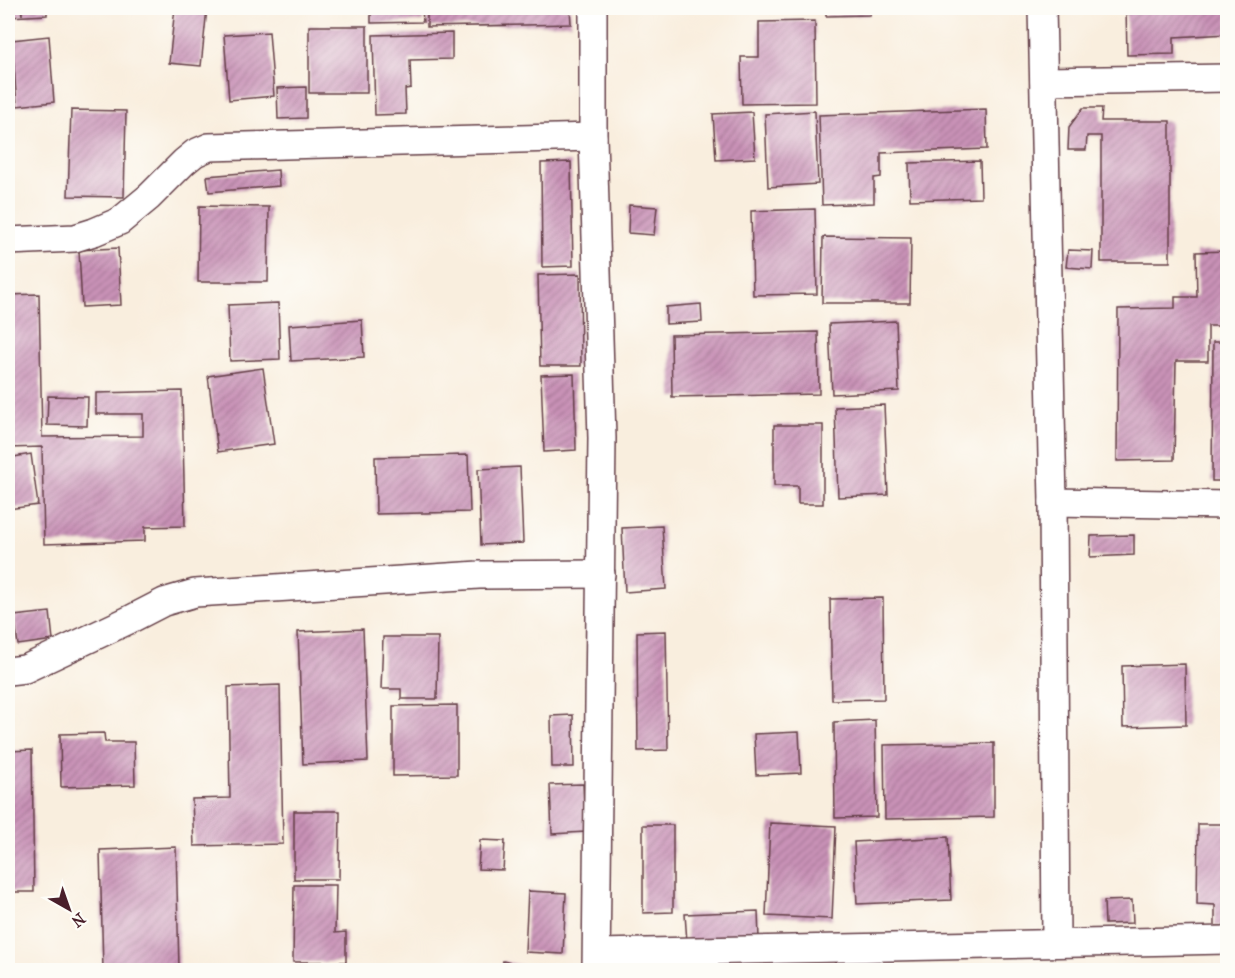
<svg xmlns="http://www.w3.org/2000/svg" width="1235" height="978" font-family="'IM FELL French Canon',serif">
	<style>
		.building { fill: url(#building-hatch) }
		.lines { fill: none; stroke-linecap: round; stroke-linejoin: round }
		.minor-casing { stroke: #643e46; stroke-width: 30 }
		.minor { stroke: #fff; stroke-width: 27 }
	</style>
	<defs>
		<pattern id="building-hatch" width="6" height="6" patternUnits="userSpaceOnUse" patternTransform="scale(1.5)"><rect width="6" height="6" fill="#c992b7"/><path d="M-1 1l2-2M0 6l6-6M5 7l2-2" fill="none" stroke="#a57795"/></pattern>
	</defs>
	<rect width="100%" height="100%" fill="#fdfcf7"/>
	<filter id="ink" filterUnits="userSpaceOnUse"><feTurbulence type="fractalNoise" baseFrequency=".0167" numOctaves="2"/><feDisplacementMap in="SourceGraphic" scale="12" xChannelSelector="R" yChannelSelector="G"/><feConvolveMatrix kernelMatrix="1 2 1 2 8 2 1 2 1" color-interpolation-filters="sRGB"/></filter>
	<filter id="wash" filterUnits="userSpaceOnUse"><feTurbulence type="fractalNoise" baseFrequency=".008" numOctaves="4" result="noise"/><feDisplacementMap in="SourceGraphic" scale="24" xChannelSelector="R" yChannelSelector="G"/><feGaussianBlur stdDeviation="1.35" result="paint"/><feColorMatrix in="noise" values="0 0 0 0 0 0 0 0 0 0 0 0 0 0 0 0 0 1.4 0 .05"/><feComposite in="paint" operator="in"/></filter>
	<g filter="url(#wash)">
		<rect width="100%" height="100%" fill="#f9eede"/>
		<g id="blocks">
			<g class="building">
				<polygon points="8,8 21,8 22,15 22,8 47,8 47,15 8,17"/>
				<polygon points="175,8 207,8 201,66 169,63"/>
				<polygon points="371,8 422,8 423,22 371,23"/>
				<polygon points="427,8 570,8 571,24 427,27"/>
				<polygon points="780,8 811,8 812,12 780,13"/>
				<polygon points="826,8 870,8 870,15 826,16"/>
				<polygon points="1126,8 1228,8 1228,34 1174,37 1174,54 1127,55"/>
				<polygon points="815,21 816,103 742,104 741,57 759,57 759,22"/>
				<rect x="309" y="26" width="58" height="67"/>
				<polygon points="269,32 274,96 229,100 224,35"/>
				<polygon points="452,33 452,59 410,60 411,88 405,89 406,114 375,115 373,35"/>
				<polygon points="49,36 54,102 17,106 12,40"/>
				<polygon points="306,87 306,118 278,119 277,88"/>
				<polygon points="1083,108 1102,108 1101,121 1170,121 1170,262 1101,262 1101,136 1087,136 1086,150 1068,150 1069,127"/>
				<polygon points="986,109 987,149 881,153 881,177 874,178 874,203 822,205 819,115"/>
				<polygon points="71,110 126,111 124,197 68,196"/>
				<polygon points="815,111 818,184 768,187 765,114"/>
				<polygon points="752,112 755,158 716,160 713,114"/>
				<polygon points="980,161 981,198 910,200 909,163"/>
				<polygon points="571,162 573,266 542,267 541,163"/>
				<polygon points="278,170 279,186 209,192 207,176"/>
				<polygon points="629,205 657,207 654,235 628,233"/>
				<polygon points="199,206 269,207 268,282 198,282"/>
				<polygon points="815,209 817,294 753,295 751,211"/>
				<polygon points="823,237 911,238 910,303 822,303"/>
				<polygon points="118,248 121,305 82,307 79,250"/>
				<polygon points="1068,250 1093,251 1092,269 1066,267"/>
				<polygon points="1228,251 1228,326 1208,326 1208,361 1176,361 1174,460 1117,461 1118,309 1175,308 1175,297 1197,297 1196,252"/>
				<polygon points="580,274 581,366 540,366 538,275"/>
				<polygon points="39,294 42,437 143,436 143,414 96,414 96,393 182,391 185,526 145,527 145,541 44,544 42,447 8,448 8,295"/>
				<polygon points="278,303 280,359 230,361 228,305"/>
				<polygon points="701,304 702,322 666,324 666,307"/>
				<polygon points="362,320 364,357 291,361 289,325"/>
				<polygon points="896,321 899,391 832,394 829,324"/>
				<polygon points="818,332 819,394 672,397 671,335"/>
				<polygon points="1213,342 1228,342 1228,481 1212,481"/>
				<polygon points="263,368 274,444 218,452 208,376"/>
				<polygon points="574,374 576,450 544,452 541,375"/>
				<polygon points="48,396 88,397 87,426 47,425"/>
				<polygon points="884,405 888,495 838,497 835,407"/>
				<polygon points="774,425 823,425 823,504 798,504 798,486 774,486"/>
				<polygon points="31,454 38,505 8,509 8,458"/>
				<polygon points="468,455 470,512 376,514 375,457"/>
				<polygon points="520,467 523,543 481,545 478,469"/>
				<polygon points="662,526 666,589 625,592 622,528"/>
				<polygon points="1134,535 1134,555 1090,557 1091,536"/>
				<polygon points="883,598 884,699 832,700 830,599"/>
				<polygon points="50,612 53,640 18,645 14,616"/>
				<polygon points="363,629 368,761 303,764 298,632"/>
				<polygon points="666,631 668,750 638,751 637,632"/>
				<polygon points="383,637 438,637 437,699 401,699 401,689 381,689"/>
				<polygon points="1185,664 1186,725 1123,727 1122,666"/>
				<polygon points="280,685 283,844 194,846 192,799 230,798 228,687"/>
				<polygon points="457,705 457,775 393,776 393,706"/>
				<polygon points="573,715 574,767 552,767 551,716"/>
				<polygon points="875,720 877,817 835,818 834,722"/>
				<polygon points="799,732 801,773 756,775 754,734"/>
				<polygon points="104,733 105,742 134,742 135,785 61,787 60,734"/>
				<polygon points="994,743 994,817 885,819 884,745"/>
				<polygon points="32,750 34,892 8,892 8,751"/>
				<polygon points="583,784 585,832 552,834 550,785"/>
				<polygon points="294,811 340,811 339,879 294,879"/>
				<polygon points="770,823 836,826 832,919 766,916"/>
				<polygon points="1198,824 1228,824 1228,926 1215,926 1215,905 1197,904"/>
				<polygon points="643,825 673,825 673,912 643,913"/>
				<polygon points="948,837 951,900 857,904 854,842"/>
				<polygon points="480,840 505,841 503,870 478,869"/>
				<polygon points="176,847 179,968 103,970 100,850"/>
				<polygon points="294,885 336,885 335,933 346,932 346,962 293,962"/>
				<polygon points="528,891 566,893 563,954 525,952"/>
				<polygon points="1132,900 1133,923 1105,924 1104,901"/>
				<polygon points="758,911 759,939 687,942 685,914"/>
				<polygon points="503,961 523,966 523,970 501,970"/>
			</g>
		</g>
	</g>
	<g filter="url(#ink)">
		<use href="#blocks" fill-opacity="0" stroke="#643e46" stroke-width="1.5"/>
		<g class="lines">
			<defs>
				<g id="minor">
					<polyline points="593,8 593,137 602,438 596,970"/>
					<polyline points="1042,8 1053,502 1056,943"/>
					<polyline points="1044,81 1228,78"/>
					<polyline points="8,241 75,238 94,232 120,221 149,197 184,162 195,153 209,147 593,137"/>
					<polyline points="1053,502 1228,505"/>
					<polyline points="8,671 25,669 129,620 164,602 195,593 479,575 601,574"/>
					<polyline points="597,953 1228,940"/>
				</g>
			</defs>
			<use href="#minor" class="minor-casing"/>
			<use href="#minor" class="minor"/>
		</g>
	</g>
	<rect width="1235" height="978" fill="none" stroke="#fdfcf7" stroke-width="30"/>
	<g transform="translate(69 909) rotate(140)" stroke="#fdfcf7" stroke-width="4.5" paint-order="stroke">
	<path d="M0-4.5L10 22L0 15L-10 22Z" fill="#4a1f2b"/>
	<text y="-9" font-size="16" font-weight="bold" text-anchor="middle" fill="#4a1f2b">N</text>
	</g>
</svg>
